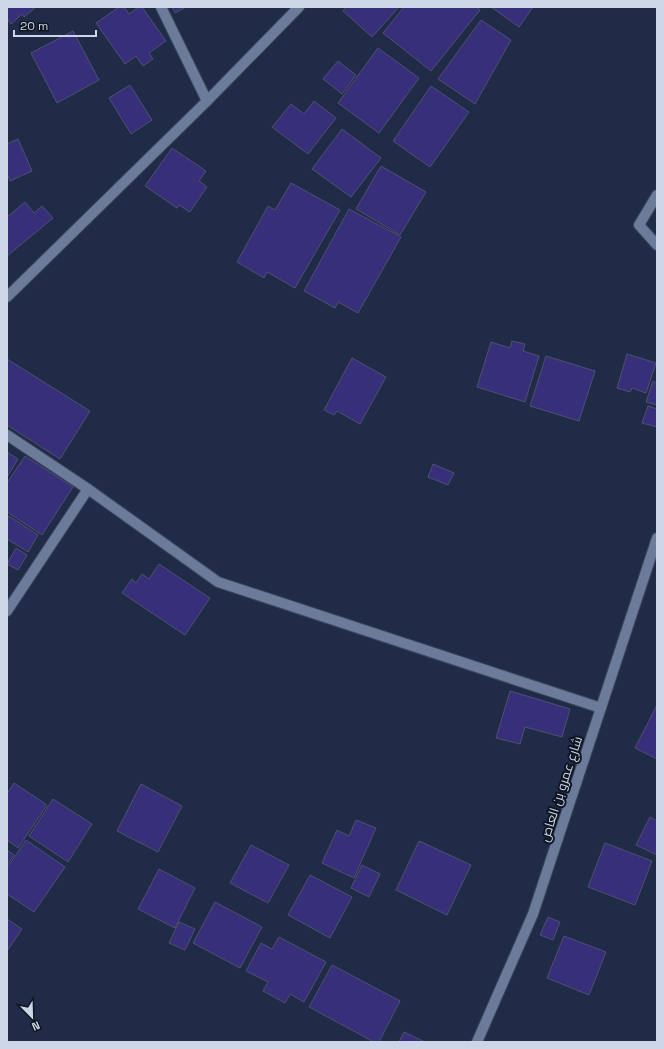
<svg xmlns="http://www.w3.org/2000/svg" width="664" height="1049" font-family="'Space Grotesk',Cairo,sans-serif">
	<style>
		.building { fill: #382f7b; stroke: #4f4f6e }
		.lines { fill: none; stroke-linecap: round; stroke-linejoin: round }
		.minor-casing { stroke: #3c465d; stroke-width: 12 }
		.minor { stroke: #6c7b9a; stroke-width: 10 }
		.labels { text-anchor: middle; dominant-baseline: central; stroke-width: 4; stroke-linejoin: round; paint-order: stroke }
		.street-label { font-size: 13px; fill: #cdd6e7; stroke: #0f1521 }
	</style>
	<rect width="100%" height="100%" fill="#202c47"/>
	<g class="building">
		<polygon points="7,7 36,7 24,17 22,14 11,24 7,19"/>
		<polygon points="119,7 124,7 129,14 139,7 142,7 166,41 149,53 153,59 143,66 136,56 125,64 96,23"/>
		<polygon points="172,7 186,7 175,13"/>
		<polygon points="346,7 399,7 372,37 343,11"/>
		<polygon points="404,7 476,7 480,10 431,71 383,33"/>
		<polygon points="491,7 533,7 519,27"/>
		<polygon points="481,20 511,40 475,104 438,79"/>
		<polygon points="73,31 99,80 57,103 31,53"/>
		<polygon points="378,48 419,78 379,133 338,103"/>
		<polygon points="338,61 356,75 342,94 323,79"/>
		<polygon points="130,85 152,120 131,134 109,98"/>
		<polygon points="431,86 469,112 430,167 393,141"/>
		<polygon points="314,101 336,118 308,154 272,127 291,104 304,114"/>
		<polygon points="342,129 381,158 351,197 312,169"/>
		<polygon points="18,139 32,171 10,181 7,173 7,144"/>
		<polygon points="172,148 206,171 199,181 207,187 190,212 179,205 177,208 145,186"/>
		<polygon points="381,166 426,192 400,235 356,209"/>
		<polygon points="291,183 340,210 295,288 267,272 264,278 237,262 268,206 275,210"/>
		<polygon points="25,202 34,213 42,206 53,218 7,256 7,217"/>
		<polygon points="349,209 401,237 358,313 338,302 335,308 304,291"/>
		<polygon points="512,341 525,344 523,351 539,356 525,402 477,387 491,342 510,348"/>
		<polygon points="627,354 656,363 646,393 632,388 630,392 617,388"/>
		<polygon points="546,356 595,371 579,421 530,406"/>
		<polygon points="352,358 386,377 360,424 337,411 334,415 324,410"/>
		<polygon points="7,359 90,411 60,459 7,425"/>
		<polygon points="653,381 657,383 657,405 646,402"/>
		<polygon points="648,406 657,409 657,427 642,423"/>
		<polygon points="7,452 18,459 7,477"/>
		<polygon points="25,456 73,487 42,535 7,512 7,483"/>
		<polygon points="433,464 454,473 448,485 428,477"/>
		<polygon points="9,516 38,535 28,552 7,539 7,519"/>
		<polygon points="16,548 27,555 18,570 7,564"/>
		<polygon points="159,564 210,598 185,635 122,593 132,579 136,583 142,574 149,579"/>
		<polygon points="510,691 570,709 562,737 525,727 520,744 496,738"/>
		<polygon points="657,705 657,759 635,748"/>
		<polygon points="14,783 47,805 18,848 7,840 7,794"/>
		<polygon points="141,784 182,806 158,852 117,831"/>
		<polygon points="53,799 92,824 68,862 29,836"/>
		<polygon points="650,817 657,821 657,855 636,845"/>
		<polygon points="356,820 376,828 354,878 322,863 337,830 349,836"/>
		<polygon points="26,840 65,867 34,912 7,894 7,868"/>
		<polygon points="419,841 471,865 447,915 396,890"/>
		<polygon points="605,843 652,861 635,905 588,887"/>
		<polygon points="251,845 289,865 268,903 230,883"/>
		<polygon points="7,850 14,855 7,865"/>
		<polygon points="362,865 380,874 369,897 351,888"/>
		<polygon points="159,869 195,888 175,928 138,909"/>
		<polygon points="310,875 352,897 330,938 288,915"/>
		<polygon points="215,902 262,927 240,968 193,943"/>
		<polygon points="548,917 560,922 553,940 540,935"/>
		<polygon points="7,919 22,929 7,951"/>
		<polygon points="179,922 195,929 185,950 169,943"/>
		<polygon points="564,936 606,952 589,995 547,978"/>
		<polygon points="279,937 326,962 304,1002 290,994 285,1003 263,991 268,982 246,971 261,943 272,949"/>
		<polygon points="332,965 400,1001 379,1042 374,1042 309,1007"/>
		<polygon points="404,1032 425,1042 399,1042"/>
	</g>
	<g class="lines">
		<defs>
			<g id="minor">
				<polyline points="161,7 207,101"/>
				<polyline points="657,195 639,225 657,245"/>
				<polyline points="7,297 207,101 299,7"/>
				<polyline points="7,435 88,489 7,611"/>
				<polyline points="88,489 218,582 601,708"/>
				<polyline points="477,1042 533,914 657,538"/>
			</g>
		</defs>
		<use href="#minor" class="minor-casing"/>
		<use href="#minor" class="minor"/>
	</g>
	<g class="labels">
		<g class="street-label">
			<text transform="translate(561 789) rotate(-72)">شارع عمرو بن العاص</text>
		</g>
	</g>
	<rect width="664" height="1049" fill="none" stroke="#cdd6e7" stroke-width="16"/>
	<g transform="translate(32 1017) rotate(157)" stroke="#0f1521" stroke-width="3" paint-order="stroke">
	<path d="M0-3L7 15L0 10L-7 15Z" fill="#cdd6e7"/>
	<text y="-6" font-size="11" font-weight="bold" text-anchor="middle" fill="#cdd6e7">N</text>
	</g>
	<path d="M14 30v6h82v-6" fill="none" stroke="#cdd6e7" stroke-width="2"/>
	<text x="20" y="30" font-size="12" fill="#cdd6e7" stroke="#0f1521" stroke-width="3" paint-order="stroke">20 m</text>
</svg>
